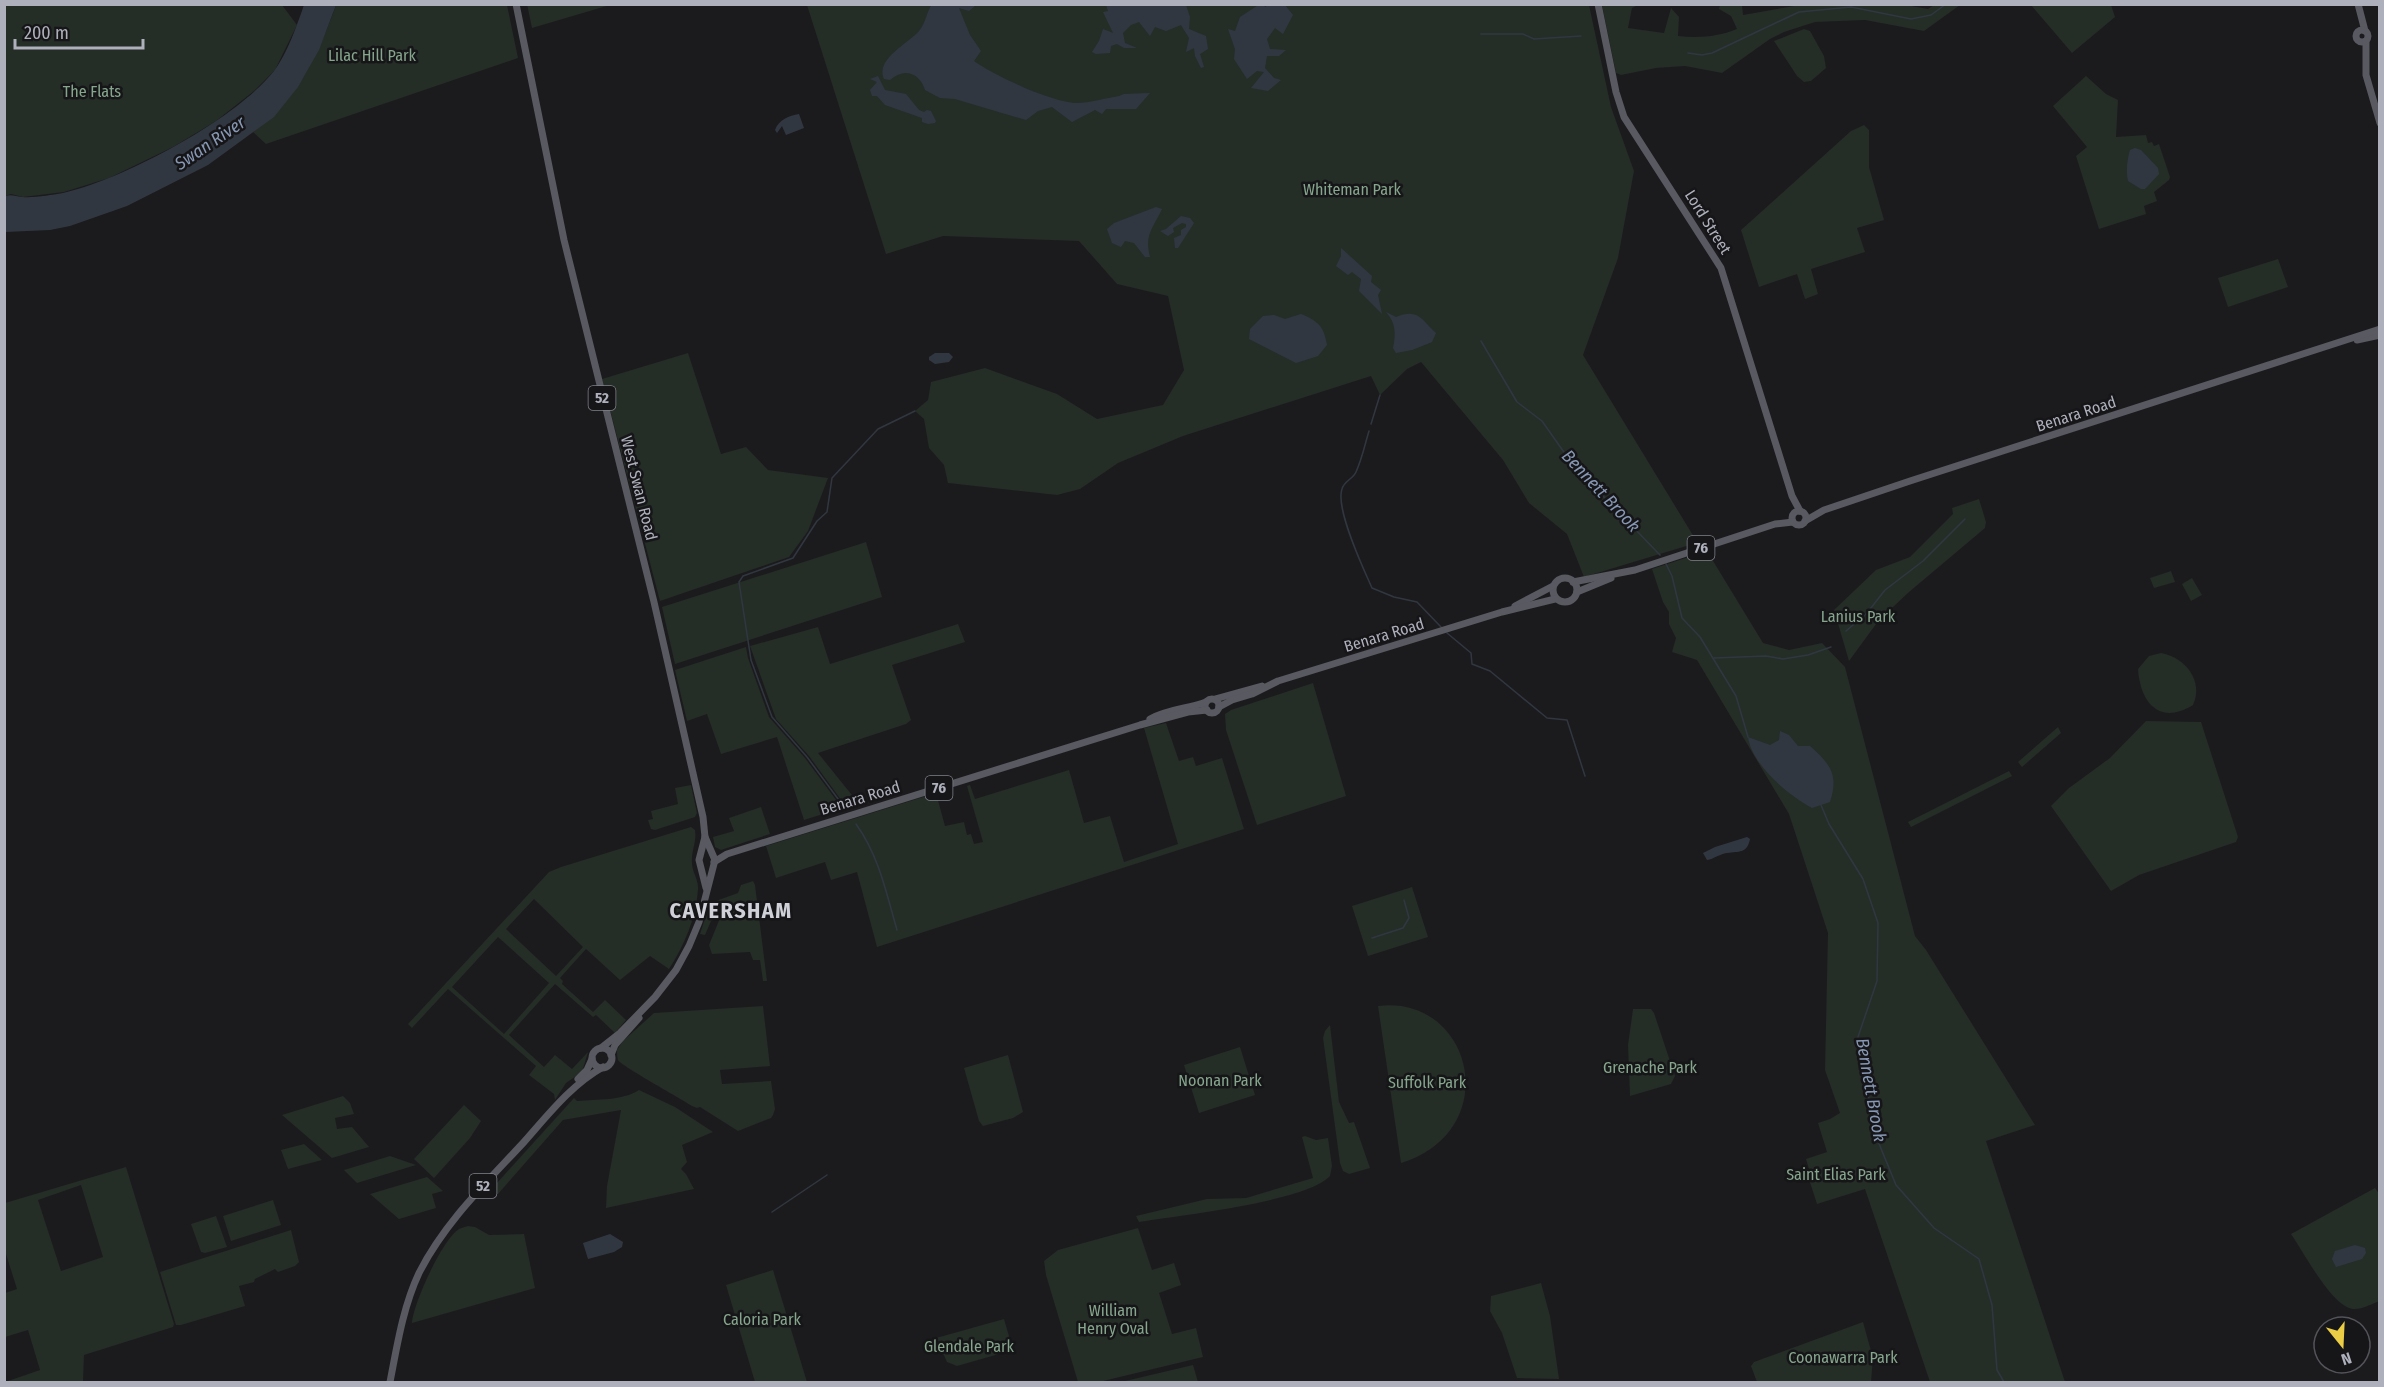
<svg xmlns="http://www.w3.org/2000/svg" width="2384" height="1387" font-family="'Fira Sans Condensed',sans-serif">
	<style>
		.green { fill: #252d27; fill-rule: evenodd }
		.water { fill: #313741 }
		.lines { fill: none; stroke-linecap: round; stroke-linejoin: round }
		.stream { stroke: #313741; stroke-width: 1.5 }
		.major { stroke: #585961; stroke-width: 7 }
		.labels { text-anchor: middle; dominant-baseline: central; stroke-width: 5; stroke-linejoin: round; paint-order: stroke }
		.shield { fill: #161618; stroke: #80828b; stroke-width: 1.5 }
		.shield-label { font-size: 15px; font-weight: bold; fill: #aeb0bc }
		.park-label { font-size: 16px; fill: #86a68d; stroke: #161618 }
		.street-label { font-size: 16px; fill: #aeb0bc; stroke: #161618 }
		.water-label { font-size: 18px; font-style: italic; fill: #8798b5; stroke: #161618 }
		.district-label { font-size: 22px; font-weight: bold; letter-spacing: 1.5px; fill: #cfd0d8; stroke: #161618 }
	</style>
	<rect width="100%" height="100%" fill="#1b1b1d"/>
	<g class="green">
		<polygon points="527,4 610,4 610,5 532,28"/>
		<polygon points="5,5 282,5 297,25 275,70 254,91 216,121 173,147 109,178 64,192 23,197 11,194 5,196"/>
		<path d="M336 5H507L518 58 266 144 253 132C298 99 318 55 336 5Z"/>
		<polygon points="807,5 1589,5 1611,107 1634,171 1618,258 1583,355 1694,537 1693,544 1584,577 1567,534 1529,503 1503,460 1421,362 1407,369 1380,395 1371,376 1183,436 1118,463 1080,489 1057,495 948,483 944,465 929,448 924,419 915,411 928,400 931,382 985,368 1057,394 1097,419 1163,405 1184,370 1168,296 1117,284 1079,241 943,236 886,254"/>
		<path d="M1800 5 1900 4 1928 9 1934 5H1960L1924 31 1865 20 1815 22 1784 32 1770 39 1722 73 1685 66 1656 68 1621 75 1616 73 1602 5H1638L1632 8 1628 28 1664 33 1671 8 1679 17 1678 36C1699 38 1717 37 1737 29L1731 16 1719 9 1720 5H1742L1743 15Z"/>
		<polygon points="2031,5 2111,5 2115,17 2072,53"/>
		<polygon points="1804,29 1810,31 1824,56 1826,68 1811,81 1804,82 1797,76 1774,41"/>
		<polygon points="2086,76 2106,94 2118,100 2116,137 2146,135 2148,143 2152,142 2154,146 2159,144 2170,177 2169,180 2154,192 2157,201 2144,206 2146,214 2099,229 2076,156 2087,147 2053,106"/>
		<polygon points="1864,125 1869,130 1869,167 1884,220 1857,228 1865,252 1811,269 1818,294 1805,299 1797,274 1759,287 1741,230 1851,131"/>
		<polygon points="2278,259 2288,287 2228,307 2218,278"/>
		<polygon points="688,353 721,454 746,447 768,470 828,478 808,531 789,557 660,601 602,379"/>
		<polygon points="1979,499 1986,522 1985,528 1909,592 1879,620 1849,661 1834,610 1876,570 1910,557 1953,514 1952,508"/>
		<polygon points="866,542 882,597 675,664 662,607"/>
		<polygon points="1707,551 1763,643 1789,650 1822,643 1845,667 1915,936 1926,950 2035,1125 1986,1141 2065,1382 1930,1382 1865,1189 1817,1204 1806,1170 1809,1169 1806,1159 1827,1152 1818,1123 1830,1119 1840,1113 1825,1070 1828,933 1789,814 1697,660 1672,652 1676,638 1669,624 1669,612 1663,602 1652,569"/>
		<polygon points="2171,571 2175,582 2154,588 2150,578"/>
		<polygon points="2192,578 2202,595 2191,601 2182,584"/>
		<polygon points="958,624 965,642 892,665 911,720 906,724 818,753 860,805 847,808 809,756 776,719 750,646 818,627 830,664"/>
		<polygon points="746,647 748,658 769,717 805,758 842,808 804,820 777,737 721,754 707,714 687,721 675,670"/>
		<path d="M2161 653C2185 657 2204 681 2193 705 2159 726 2140 702 2138 669L2149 656Z"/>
		<polygon points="1313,683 1346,796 1257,825 1226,730 1225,714 1231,710"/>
		<polygon points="2146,721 2201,722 2238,837 2236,842 2139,875 2111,891 2051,806 2069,788 2110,758"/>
		<polygon points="1166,723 1179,761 1193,757 1196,766 1222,758 1244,829 877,947 857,872 831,880 825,862 776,878 766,846 936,793 945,826 964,822 967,835 971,834 974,844 983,842 967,786 970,785 975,799 1069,770 1084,823 1110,816 1124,862 1178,844 1144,728"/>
		<polygon points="2058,727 2061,733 2022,767 2018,762"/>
		<polygon points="2009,771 2012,776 1911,827 1908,822"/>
		<polygon points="691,785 697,813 695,817 655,830 651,829 648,820 653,819 651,811 678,804 675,788"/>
		<polygon points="761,807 770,834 721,850 715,847 713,837 734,831 729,818"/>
		<path d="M691 827 695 830C697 842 691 851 692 863 692 872 699 880 698 890 696 918 684 946 669 969L650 956 620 980 586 949 560 978 563 981 562 984 593 1012 605 1000 626 1020 615 1033 596 1015 593 1017 555 984 509 1035 544 1067 555 1055 572 1069 588 1052 582 1072 566 1083 555 1100 554 1094 529 1075 536 1066 448 989 412 1028 408 1024 549 872 561 867ZM534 899 583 947 556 976 506 929ZM498 937 549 983 504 1034 452 987Z"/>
		<polygon points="753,881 755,885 767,981 763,981 760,960 753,960 750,952 712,954 709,945 720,918 711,921 705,935 700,934 710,903 738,893 741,885"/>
		<polygon points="1412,887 1428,937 1368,956 1352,906"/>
		<path d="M763 1006 770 1066 720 1070 722 1084 771 1081 775 1109 773 1115 771 1118 738 1131 700 1107 697 1108 692 1106C682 1099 621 1066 618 1060 617 1057 617 1053 617 1050L623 1041 654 1013Z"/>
		<path d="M1378 1006C1472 994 1506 1130 1401 1163Z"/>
		<polygon points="1633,1009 1651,1009 1654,1013 1675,1076 1671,1084 1630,1096 1628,1045"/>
		<polygon points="1330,1025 1339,1102 1349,1123 1354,1122 1370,1168 1349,1174 1343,1171 1340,1163 1323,1038 1325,1031"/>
		<polygon points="1240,1047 1255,1095 1199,1113 1184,1065"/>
		<polygon points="1008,1055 1023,1112 1013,1118 983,1126 979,1121 964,1068"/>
		<path d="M639 1090 675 1107 713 1132 682 1145 687 1162 681 1169 686 1174 694 1189 606 1208 607 1186 621 1110 563 1120 498 1194H487L574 1098 577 1101C597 1099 622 1101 639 1090Z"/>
		<polygon points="343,1096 350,1103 354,1114 335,1118 337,1129 352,1127 369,1147 332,1158 282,1115"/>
		<polygon points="464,1105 481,1121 470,1138 434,1178 414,1159"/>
		<path d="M1305 1136 1316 1140 1328 1138 1332 1166 1330 1176C1306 1202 1180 1215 1139 1222L1136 1216 1207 1199 1246 1198 1313 1178 1302 1137Z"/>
		<polygon points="304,1144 322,1160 288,1169 281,1150"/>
		<polygon points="390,1156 416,1165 357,1183 344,1170"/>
		<path d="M126 1167 174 1324 173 1327 84 1355 83 1382H5L40 1370 28 1330 5 1337V1293L17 1289 5 1251V1203ZM81 1185 103 1257 61 1271 38 1200Z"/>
		<polygon points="427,1177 443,1191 432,1194 436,1208 399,1219 370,1194"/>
		<path d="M2375 1188 2380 1195 2379 1301C2372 1304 2361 1310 2353 1309 2332 1307 2303 1251 2291 1234Z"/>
		<polygon points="273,1200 281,1225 231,1241 223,1216"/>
		<polygon points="216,1216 227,1247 205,1253 201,1252 191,1224"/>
		<path d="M468 1226 475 1227 489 1235 524 1234 535 1288 412 1323C413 1304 442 1240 459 1229 461 1228 465 1227 468 1226Z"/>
		<polygon points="1138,1228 1152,1270 1174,1263 1181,1285 1159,1293 1172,1334 1196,1328 1203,1357 1099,1382 1078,1382 1046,1275 1044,1261 1058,1250"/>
		<polygon points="291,1230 299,1262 295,1266 278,1272 275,1269 255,1279 254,1282 239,1286 245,1306 181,1325 176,1325 160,1272"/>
		<polygon points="773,1270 807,1382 755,1382 726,1285"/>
		<polygon points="1541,1283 1550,1316 1559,1379 1517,1378 1502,1333 1490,1311 1491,1296"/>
		<polygon points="1004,1319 1013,1350 957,1366 947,1362 936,1338"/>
		<polygon points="1863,1322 1873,1358 1871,1382 1757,1382 1751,1366 1754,1362"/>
		<polygon points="1193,1365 1198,1382 1121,1382"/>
	</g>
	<g class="water">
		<path d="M932 4 976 5 969 11 959 8 970 35 981 51 974 61C995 76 1051 102 1077 103 1090 103 1106 98 1119 96L1124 94 1150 93 1136 109H1106L1102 114 1095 110 1072 122 1052 107 1038 111 1026 120 955 99 940 98 925 90C920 73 904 67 890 80L884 79C875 59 909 43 919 31 926 23 926 13 932 4Z"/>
		<polygon points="1260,4 1266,7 1267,5 1285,5 1293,15 1283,34 1275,28 1267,39 1270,49 1286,50 1279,56 1267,56 1265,68 1274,78 1281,80 1268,91 1251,88 1264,72 1257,71 1247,79 1234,59 1235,49 1228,29 1235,31 1240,17"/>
		<path d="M304 5H336L319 50 298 87 274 117 208 165 127 206 70 226 50 230 5 232V196C12 194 15 196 22 197 35 198 51 195 63 193 124 179 235 120 274 71 287 54 297 25 304 5Z"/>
		<polygon points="1106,5 1186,5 1190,17 1189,29 1206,36 1208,49 1200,54 1204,67 1201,68 1195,56 1194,48 1186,52 1189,38 1181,25 1166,31 1155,27 1150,36 1139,22 1131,25 1123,33 1125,43 1137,48 1124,48 1117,44 1111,46 1110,53 1096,54 1092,52 1099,41 1103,29 1113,33 1103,12 1108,11"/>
		<polygon points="878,76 885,90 906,94 919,110 924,112 927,110 931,111 936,121 935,123 928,124 922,122 922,118 885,105 877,96 872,96 870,90 877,82 870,79"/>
		<path d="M799 114 804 128 786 135 782 126 777 133 775 130C779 119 789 116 799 114Z"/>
		<path d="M2135 148 2141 150 2158 168 2159 174 2145 189H2141L2128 181C2126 171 2127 160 2130 150Z"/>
		<path d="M1156 207 1162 209C1153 228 1144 235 1150 257H1145L1134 243 1125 241 1121 247 1112 243 1107 229 1114 223Z"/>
		<polygon points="1181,216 1190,218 1194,223 1178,248 1175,248 1174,238 1181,235 1181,230 1186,227 1186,224 1182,223 1173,228 1174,232 1168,236 1160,231 1166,229"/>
		<polygon points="1341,248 1372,276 1371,282 1381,290 1378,295 1382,314 1359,291 1361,279 1352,272 1348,275 1336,266 1341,256"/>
		<path d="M1386 312 1396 317C1419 308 1421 320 1436 333L1432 342 1412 350 1396 353 1393 348C1396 334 1396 323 1386 312Z"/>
		<path d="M1301 314C1318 321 1324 326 1327 345L1318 356 1296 363 1249 339 1250 329 1263 316 1274 315 1285 319Z"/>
		<polygon points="935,353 949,353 953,357 949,362 935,364 929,360 929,357"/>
		<path d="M1780 731 1789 735 1798 746H1810C1830 764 1839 774 1830 802L1812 808C1788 795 1752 765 1748 737L1770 745 1779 740Z"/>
		<path d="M1747 837 1750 839C1747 854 1739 851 1727 853 1719 854 1714 859 1707 860L1703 853 1715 847Z"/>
		<polygon points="610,1234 623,1242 622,1247 614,1252 588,1259 583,1243"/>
		<polygon points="2355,1245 2365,1248 2366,1253 2362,1259 2336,1267 2332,1259 2335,1251"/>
	</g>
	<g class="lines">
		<g class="stream">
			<polyline points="1481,34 1523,34 1534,39 1581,36"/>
			<polyline points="1688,53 1702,55 1712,53 1799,12 1851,7 1911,19 1931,15 1946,4"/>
			<polyline points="1481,341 1517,402 1542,421 1573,465 1660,555"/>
			<polyline points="1371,424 1380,395"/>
			<path d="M1369 431C1365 444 1362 459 1356 472 1353 479 1344 481 1342 489 1335 508 1363 568 1372 588L1394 597 1417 602 1441 627"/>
			<polyline points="1666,564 1672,576 1682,618 1700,637 1736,696 1748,737"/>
			<polyline points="1846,631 1867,613 1885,590 1923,561 1965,519"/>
			<polyline points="1447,633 1471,653 1472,664 1490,671 1547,718 1567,720 1585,776"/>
			<polyline points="1714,658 1766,656 1783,659 1808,655 1831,647"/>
			<polyline points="1821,805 1829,824 1863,879 1878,923 1877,981 1858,1037 1875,1134 1896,1185 1934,1228 1979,1259 1992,1305 1997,1370 2004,1382"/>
			<polyline points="844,807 807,757 772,717 751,660 739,582 743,576 793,558 817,521 827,512 832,478 878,429 915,411"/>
			<path d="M856 824C879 856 886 892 897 930"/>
			<polyline points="1372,938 1403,928 1409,918 1404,900"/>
			<polyline points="772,1212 827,1175"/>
		</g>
		<g class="major">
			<polyline points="516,4 564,240 654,602 703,817 705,837 699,860 706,888"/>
			<polyline points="1598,4 1616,92 1624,117 1721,268 1792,496 1800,511"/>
			<polyline points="2358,4 2365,31"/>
			<circle cx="2362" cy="36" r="6"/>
			<polyline points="2366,41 2366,75 2380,123"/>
			<polyline points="2357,340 2380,335"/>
			<circle cx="1799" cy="518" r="7"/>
			<polyline points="1805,521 1824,510 1910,481 2380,329"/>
			<circle cx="1565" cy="590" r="12"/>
			<polyline points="1573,582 1635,570 1775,524 1793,522"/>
			<polyline points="1577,592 1611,578"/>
			<polyline points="1515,606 1553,586"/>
			<polyline points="1215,699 1262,686"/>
			<circle cx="1212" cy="706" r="7"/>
			<polyline points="1219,707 1232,700 1252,694 1278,681 1502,612 1555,599"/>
			<path d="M1150 719C1168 709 1187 709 1206 702"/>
			<polyline points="714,862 727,854 1140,725 1188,712 1207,710"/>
			<polyline points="601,1048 620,1033 655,997 676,970 689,946 699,922 715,860 705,837"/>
			<circle cx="602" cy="1058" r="10"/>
			<polyline points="611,1055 615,1045 639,1018"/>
			<polyline points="578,1079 587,1070 592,1059"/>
			<path d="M390 1382C397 1346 403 1307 419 1273 445 1222 486 1183 524 1142 548 1115 571 1085 603 1067"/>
		</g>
	</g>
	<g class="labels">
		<g class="shield">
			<rect x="588.5" y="386" width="27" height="24" rx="4.5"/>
			<rect x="1687.5" y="536" width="27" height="24" rx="4.5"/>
			<rect x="925.5" y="776" width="27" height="24" rx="4.5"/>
			<rect x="469.5" y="1174" width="27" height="24" rx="4.5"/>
		</g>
		<g class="shield-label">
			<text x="602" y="398">52</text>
			<text x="1701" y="548">76</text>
			<text x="939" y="788">76</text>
			<text x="483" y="1186">52</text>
		</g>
		<g class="park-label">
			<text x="372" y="55">Lilac Hill Park</text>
			<text x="92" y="91">The Flats</text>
			<text x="1352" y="189">Whiteman Park</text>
			<text x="1858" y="616">Lanius Park</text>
			<text x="1650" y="1067">Grenache Park</text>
			<text x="1220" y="1080">Noonan Park</text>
			<text x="1427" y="1082">Suffolk Park</text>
			<text x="1836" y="1174">Saint Elias Park</text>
			<text x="1113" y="1310">William<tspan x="1113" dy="18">Henry Oval</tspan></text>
			<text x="762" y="1319">Caloria Park</text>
			<text x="969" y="1346">Glendale Park</text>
			<text x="1843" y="1357">Coonawarra Park</text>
		</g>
		<g class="street-label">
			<text transform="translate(1708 222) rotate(58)">Lord Street</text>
			<text transform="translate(2076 414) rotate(-18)">Benara Road</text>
			<text transform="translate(639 488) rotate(76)">West Swan Road</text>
			<text transform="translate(1384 635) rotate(-17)">Benara Road</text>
			<text transform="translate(860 798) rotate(-17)">Benara Road</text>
		</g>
		<g class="water-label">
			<text transform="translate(210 143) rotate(-34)">Swan River</text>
			<text transform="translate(1601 491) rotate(47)">Bennett Brook</text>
			<text transform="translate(1871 1090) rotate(80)">Bennett Brook</text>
		</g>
		<g class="district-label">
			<text x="731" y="910">CAVERSHAM</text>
		</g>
	</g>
	<rect width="2384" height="1387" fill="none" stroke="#aeb0bc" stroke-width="12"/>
	<g transform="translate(2342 1345) rotate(162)"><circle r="28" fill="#161618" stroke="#53545a" stroke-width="1.5"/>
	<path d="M0-4.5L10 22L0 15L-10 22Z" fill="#ebce45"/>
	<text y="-9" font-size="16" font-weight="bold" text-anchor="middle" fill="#aeb0bc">N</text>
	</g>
	<path d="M15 39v9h128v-9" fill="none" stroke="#aeb0bc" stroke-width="3"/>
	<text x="24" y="39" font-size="18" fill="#aeb0bc" stroke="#161618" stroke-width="4.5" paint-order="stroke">200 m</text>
</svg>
